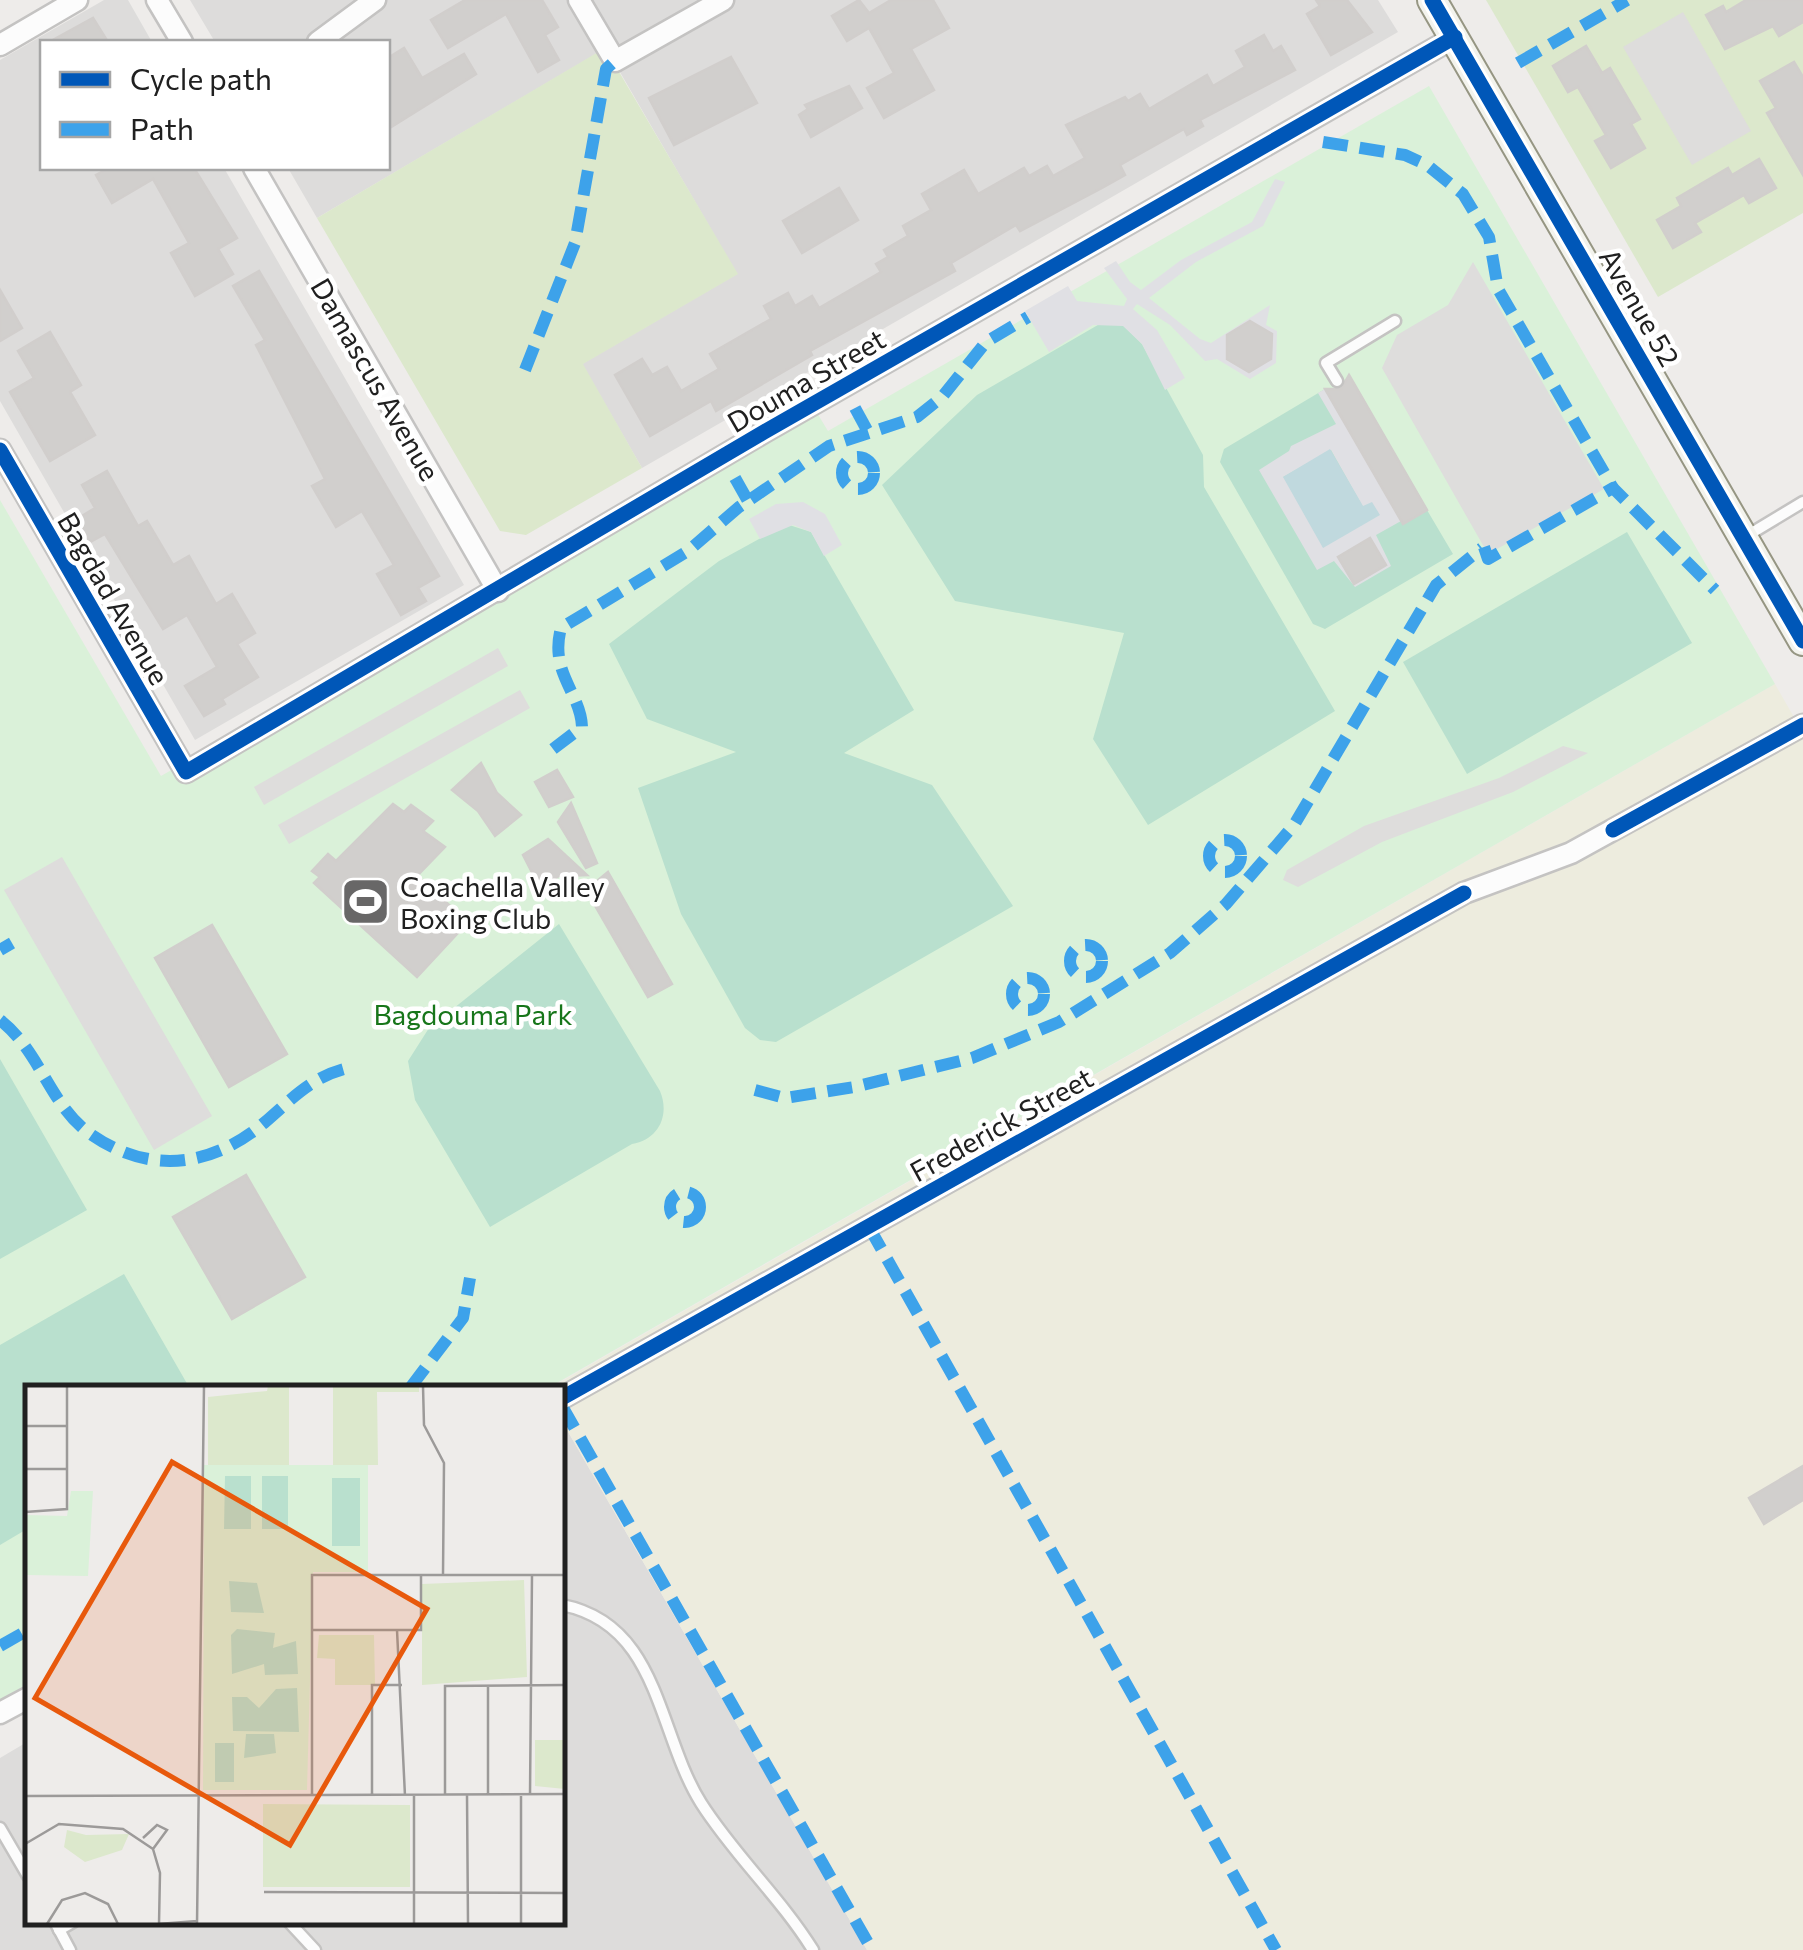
<svg xmlns="http://www.w3.org/2000/svg" width="1803" height="1950" font-family="Commissioner,sans-serif">
	<style>
		.residential { fill: #dddcdb }
		.farmland { fill: #edecde }
		.grass { fill: #dce8cc }
		.park { fill: #daf1d9 }
		.pitch { fill: #b9e0ce }
		.parking { fill: #dedddc }
		.plaza { fill: #e0e0e4; fill-rule: evenodd }
		.water { fill: #c0d9de }
		.building { fill: #d1cfcd; stroke: #d1cecc; stroke-width: 2.5 }
		.lines { fill: none; stroke-linecap: round; stroke-linejoin: round }
		.lane-casing { stroke: #c4c3c2; stroke-width: 15 }
		.street-casing { stroke: #c4c3c2; stroke-width: 25 }
		.secondary-casing { stroke: #969683; stroke-width: 32 }
		.lane { stroke: #fcfcfc; stroke-width: 10 }
		.street { stroke: #fcfcfc; stroke-width: 20 }
		.secondary { stroke: #f3f3ed; stroke-width: 28 }
		.quiet { stroke: #3da2ea; stroke-width: 12; stroke-dasharray: 25 12; stroke-linecap: butt }
		.cycleway-casing { stroke: #fff; stroke-width: 21 }
		.cycleway { stroke: #0057b8; stroke-width: 15 }
		.labels { text-anchor: middle; dominant-baseline: central; stroke-width: 9; stroke-linejoin: round; paint-order: stroke }
		.street-label { font-size: 28px; fill: #202020; stroke: #fff }
		.poi-label { font-size: 28px; fill: #202020; stroke: #fff; text-anchor: start }
		.park-label { font-size: 28px; fill: #17761a; stroke: #fff }
		.inset-road { fill: none; stroke: #9c9a99; stroke-width: 2.5 }
		.view { fill: #e8590c; fill-opacity: 0.15; stroke: #e8590c; stroke-width: 5 }
		.inset-edge { fill: none; stroke: #202020; stroke-width: 5 }
	</style>
	<rect width="100%" height="100%" fill="#eeecea"/>
	<g class="residential">
		<polygon points="104,0 128,0 152,42 42,42 42,168 224,168 464,585 195,740 0,401 0,60"/>
		<polygon points="190,0 1378,0 1398,32 642,468 582,364 737,274 606,48 317,218 288,168 388,168 388,42 215,42"/>
		<polygon points="567,1430 867,1950 0,1950 0,1758 27,1742 28,1922 562,1922 562,1433"/>
	</g>
	<polygon class="farmland" points="1775,684 1803,733 1803,1950 867,1950 563,1423 562,1388 550,1388"/>
	<g class="grass">
		<polygon points="1486,0 1803,0 1803,213 1658,297"/>
		<polygon points="605,48 738,274 583,364 642,468 526,535 500,531 317,218"/>
	</g>
	<polygon class="park" points="1429,86 1775,684 550,1387 28,1388 27,1688 0,1703 0,500 161,776 811,403 828,431"/>
	<g class="pitch">
		<polygon points="1103,322 1123,325 1142,344 1203,455 1204,487 1335,711 1148,825 1093,739 1124,633 955,601 882,485 977,395"/>
		<polygon points="1325,389 1403,523 1427,510 1453,554 1325,629 1313,624 1220,462 1224,449"/>
		<polygon points="786,524 811,532 914,710 844,753 932,785 1013,906 776,1042 760,1040 745,1028 681,914 638,788 736,752 647,719 609,644 719,561"/>
		<polygon points="1627,532 1692,643 1467,774 1403,662"/>
		<path d="M559 924 660 1091C670 1115 659 1139 632 1144L490 1227 415 1100 408 1061 429 1028Z"/>
		<polygon points="0,1059 87,1210 0,1259"/>
		<polygon points="124,1274 189,1387 28,1388 27,1529 0,1545 0,1345"/>
	</g>
	<g class="parking">
		<polygon points="1683,12 1751,131 1692,165 1623,47"/>
		<polygon points="1473,262 1604,489 1488,554 1382,368 1397,335 1448,305"/>
		<polygon points="498,648 508,666 264,805 254,787"/>
		<polygon points="520,690 530,708 289,844 278,825"/>
		<polygon points="1563,746 1588,753 1513,792 1382,842 1298,887 1283,880 1287,870 1364,826 1499,778"/>
		<polygon points="62,857 212,1116 154,1150 4,890"/>
	</g>
	<g class="plaza">
		<polygon points="1275,179 1285,182 1263,226 1196,262 1149,298 1200,339 1211,343 1270,305 1266,325 1277,331 1276,363 1250,379 1217,359 1205,361 1170,325 1137,304 1133,309 1157,330 1185,378 1165,390 1142,344 1123,326 1093,325 1049,352 1025,311 1068,286 1077,301 1124,306 1127,299 1104,268 1116,261 1130,282 1141,290 1181,260 1252,222"/>
		<path d="M1325 389 1401 521 1376 535 1391 566 1355 587 1334 561 1317 570 1259 470 1289 451 1291 446 1336 424 1318 393ZM1331 450 1363 507 1283 477Z"/>
		<polygon points="803,502 825,514 842,545 824,556 811,532 793,525 760,539 749,519 776,504"/>
	</g>
	<polygon class="water" points="1330,449 1363,506 1372,502 1380,515 1323,548 1283,477"/>
	<g class="building">
		<polygon points="465,0 542,0 558,27 545,35 559,60 538,72 506,14 448,48 431,20"/>
		<polygon points="859,0 869,13 891,0 933,0 949,28 911,49 934,90 884,118 867,88 894,73 869,28 847,41 832,16"/>
		<polygon points="1316,0 1347,0 1372,32 1331,55 1307,14 1320,6"/>
		<polygon points="1746,0 1803,0 1803,22 1779,36 1773,26 1725,49 1706,15 1723,6 1726,12"/>
		<polygon points="93,18 108,42 49,42"/>
		<polygon points="1264,35 1273,51 1281,46 1295,70 1200,120 1203,126 1187,135 1184,129 1120,165 1125,175 1102,188 1020,231 1016,225 951,263 955,271 810,351 812,355 716,411 711,401 650,436 615,375 642,359 652,375 667,367 681,391 719,369 710,354 771,319 764,306 788,293 795,306 812,296 819,308 881,272 876,264 888,257 884,250 908,236 903,226 931,210 922,194 964,170 978,194 1024,168 1029,176 1047,166 1053,176 1085,158 1066,125 1125,97 1128,101 1140,94 1149,109 1207,75 1213,86 1245,67 1236,51"/>
		<polygon points="1586,46 1602,73 1610,68 1640,119 1631,124 1645,148 1611,168 1595,141 1606,135 1578,87 1568,92 1553,66"/>
		<polygon points="404,48 422,78 464,54 476,74 388,129 388,58"/>
		<polygon points="731,57 757,103 674,145 649,98"/>
		<polygon points="1794,62 1803,77 1803,175 1767,113 1776,108 1760,81"/>
		<polygon points="849,86 862,108 811,137 799,115 808,109 805,105"/>
		<polygon points="1759,159 1776,188 1749,203 1744,195 1695,223 1701,232 1673,248 1657,220 1681,206 1677,198 1728,168 1732,175"/>
		<polygon points="109,168 194,168 237,238 218,249 233,274 195,296 171,253 189,243 153,179 112,203 96,175"/>
		<polygon points="839,188 858,220 802,253 783,221"/>
		<polygon points="259,271 439,576 418,588 426,601 401,615 377,574 394,565 362,511 336,527 312,486 325,479 256,345 265,340 233,286"/>
		<polygon points="0,290 22,328 0,341"/>
		<polygon points="1250,321 1272,334 1271,359 1249,372 1227,359 1227,335"/>
		<polygon points="50,332 81,385 70,392 95,435 50,461 10,392 34,378 18,351"/>
		<polygon points="1349,375 1427,510 1403,524 1325,389 1341,389"/>
		<polygon points="107,471 138,526 147,521 173,565 189,556 216,604 232,594 255,633 237,644 258,677 222,699 225,704 204,716 185,686 217,667 187,615 163,629 105,534 90,542 77,519 95,508 82,485"/>
		<polygon points="1370,538 1386,565 1354,584 1338,557"/>
		<polygon points="481,763 497,793 521,815 495,836 478,811 452,790"/>
		<polygon points="557,770 573,797 549,807 535,782"/>
		<polygon points="571,803 597,863 586,868 558,822"/>
		<polygon points="393,804 404,812 411,805 433,821 423,831 445,847 417,876 468,922 417,977 314,883 320,877 312,871 328,854 336,861"/>
		<polygon points="548,839 587,875 559,876 540,888 523,855"/>
		<polygon points="608,872 672,984 648,997 586,890"/>
		<polygon points="212,925 287,1054 229,1087 155,958"/>
		<polygon points="246,1175 305,1277 232,1319 173,1217"/>
		<polygon points="1803,1466 1803,1500 1764,1524 1749,1498"/>
	</g>
	<g class="lines">
		<defs>
			<g id="lane">
				<polyline points="1337,381 1326,363 1395,321"/>
				<polyline points="1745,537 1803,502"/>
				<path d="M562 1605C660 1624 657 1733 701 1803 734 1855 780 1897 813 1950"/>
				<polyline points="0,1828 28,1876"/>
				<polyline points="55,1922 70,1950"/>
				<polyline points="289,1922 315,1950"/>
				<polyline points="59,1930 73,1922"/>
			</g>
			<g id="street">
				<polyline points="157,0 182,42"/>
				<polyline points="579,0 615,61 723,0"/>
				<polyline points="318,42 375,0"/>
				<polyline points="0,45 77,0"/>
				<polyline points="254,168 498,591"/>
				<polyline points="0,450 186,772 764,432 1455,37"/>
				<polyline points="562,1398 1464,893 1571,853 1803,725"/>
				<polyline points="0,1713 28,1698"/>
			</g>
			<polyline id="secondary" points="1432,0 1803,641"/>
		</defs>
		<use href="#lane" class="lane-casing"/>
		<use href="#street" class="street-casing"/>
		<use href="#secondary" class="secondary-casing"/>
		<use href="#lane" class="lane"/>
		<use href="#street" class="street"/>
		<use href="#secondary" class="secondary"/>
		<g class="quiet">
			<polyline points="1518,63 1627,0"/>
			<polyline points="1323,142 1405,155 1427,165 1463,194 1489,237 1498,289 1613,488"/>
			<polyline points="525,370 575,243 606,69 615,61"/>
			<polyline points="855,408 868,432"/>
			<circle cx="858" cy="473" r="16"/>
			<polyline points="735,478 748,501"/>
			<polyline points="1484,547 1488,559 1613,488 1715,590"/>
			<path d="M553 749 582 727C581 693 549 673 561 628L688 551 739 507 829 446 917 417 942 397 986 342 1028 317"/>
			<circle cx="1225" cy="856" r="16"/>
			<circle cx="1086" cy="961" r="16"/>
			<polyline points="0,950 12,943"/>
			<circle cx="1028" cy="994" r="16"/>
			<path d="M0 1020C40 1051 50 1105 89 1133 148 1175 210 1168 264 1123 292 1099 314 1074 353 1067"/>
			<polyline points="755,1090 785,1098 854,1087 972,1058 1059,1022 1170,953 1226,904 1294,825 1436,585 1482,548"/>
			<circle cx="685" cy="1207" r="15"/>
			<polyline points="869,1227 1276,1950"/>
			<polyline points="410,1388 463,1318 470,1278"/>
			<polyline points="562,1406 872,1950"/>
			<polyline points="0,1646 28,1630"/>
		</g>
		<defs>
			<g id="cycleway">
				<polyline points="1432,0 1803,641"/>
				<polyline points="0,450 186,772 764,432 1455,37"/>
				<polyline points="1613,830 1803,725"/>
				<polyline points="562,1398 1464,893"/>
			</g>
		</defs>
		<use href="#cycleway" class="cycleway-casing"/>
		<use href="#cycleway" class="cycleway"/>
	</g>
	<defs>
		<symbol id="stadium-square" viewBox="-11 -11 22 22"><rect x="-9" y="-9" width="18" height="18" rx="4" fill="#686767" stroke="#fff"/><path d="M0-5a6.5 5 0 1 0 0 10a6.5 5 0 1 0 0-10ZM-3.5-1.8h7v3.6h-7Z" fill="#fff"/></symbol>
	</defs>
	<g fill-rule="evenodd">
		<use href="#stadium-square" x="338" y="874" width="55" height="55"/>
	</g>
	<g class="labels">
		<g class="street-label">
			<text transform="translate(1640 307) rotate(60)">Avenue 52</text>
			<text transform="translate(376 379) rotate(60)">Damascus Avenue</text>
			<text transform="translate(806 380) rotate(-30)">Douma Street</text>
			<text transform="translate(114 598) rotate(60)">Bagdad Avenue</text>
			<text transform="translate(1001 1124) rotate(-29)">Frederick Street</text>
		</g>
		<g class="poi-label">
			<text x="400" y="886">Coachella Valley<tspan x="400" dy="32">Boxing Club</tspan></text>
		</g>
		<g class="park-label">
			<text x="473" y="1014">Bagdouma Park</text>
		</g>
	</g>
	<g transform="translate(25 1385)">
		<rect width="540" height="540" fill="#eeecea"/>
		<path d="M243 1H264V80H183V12L242 6ZM308 1H394V7H352L353 80H308ZM499 195 502 292 397 300V199ZM294 250H349L350 300H310V274L292 273ZM510 355H540V404L510 401ZM238 419 385 420V502H238ZM42 445 61 450 104 449 97 465 60 477 39 462Z" fill="#dce8cc"/>
		<path d="M179 80H343V187H288L282 405H178ZM46 106H68L63 191 2 190V130L42 131Z" fill="#daf1d9"/>
		<path d="M200 91H226V144H199ZM237 91H263V144H237ZM307 93H335V161H307ZM204 196 232 198 239 228 206 227ZM212 244 250 248 248 263 271 256 273 289 240 290 239 279 207 289 206 250ZM272 303 274 347 208 346 207 312H222L234 323 251 304ZM249 349 251 368 219 373 221 349ZM190 358H209V397H190Z" fill="#b9e0ce"/>
		<path class="inset-road" d="M398 1 399 40 419 78 418 190M0 41H42M0 84H42M0 127 42 124V2M287 245H396V190M372 245 380 411M287 409V190H540M347 409V300H377M463 409V302M389 410V539M420 410V301L540 300M442 410 443 539M505 410 507 190M0 411 540 409M496 411V539M118 453 132 440 142 445 128 464 135 488 134 539M0 459 34 439 98 444 128 464M239 507 540 508M22 539 37 515 60 508 83 519 93 539M133 539 172 536M172 539 179 1"/>
		<path class="view" d="M147 77 402 224 265 460 10 313Z"/>
		<rect width="540" height="540" class="inset-edge"/>
	</g>
	<rect x="40" y="40" width="350" height="130" fill="#ffffff" stroke="#a6a6a6" stroke-width="2.5"/>
	<rect x="60" y="72" width="50" height="15" fill="#0057b8" stroke="#a6a6a6" stroke-width="2.5"/>
	<text x="130" y="90" font-size="30" fill="#202020">Cycle path</text>
	<rect x="60" y="122" width="50" height="15" fill="#3da2ea" stroke="#a6a6a6" stroke-width="2.5"/>
	<text x="130" y="140" font-size="30" fill="#202020">Path</text>
</svg>
